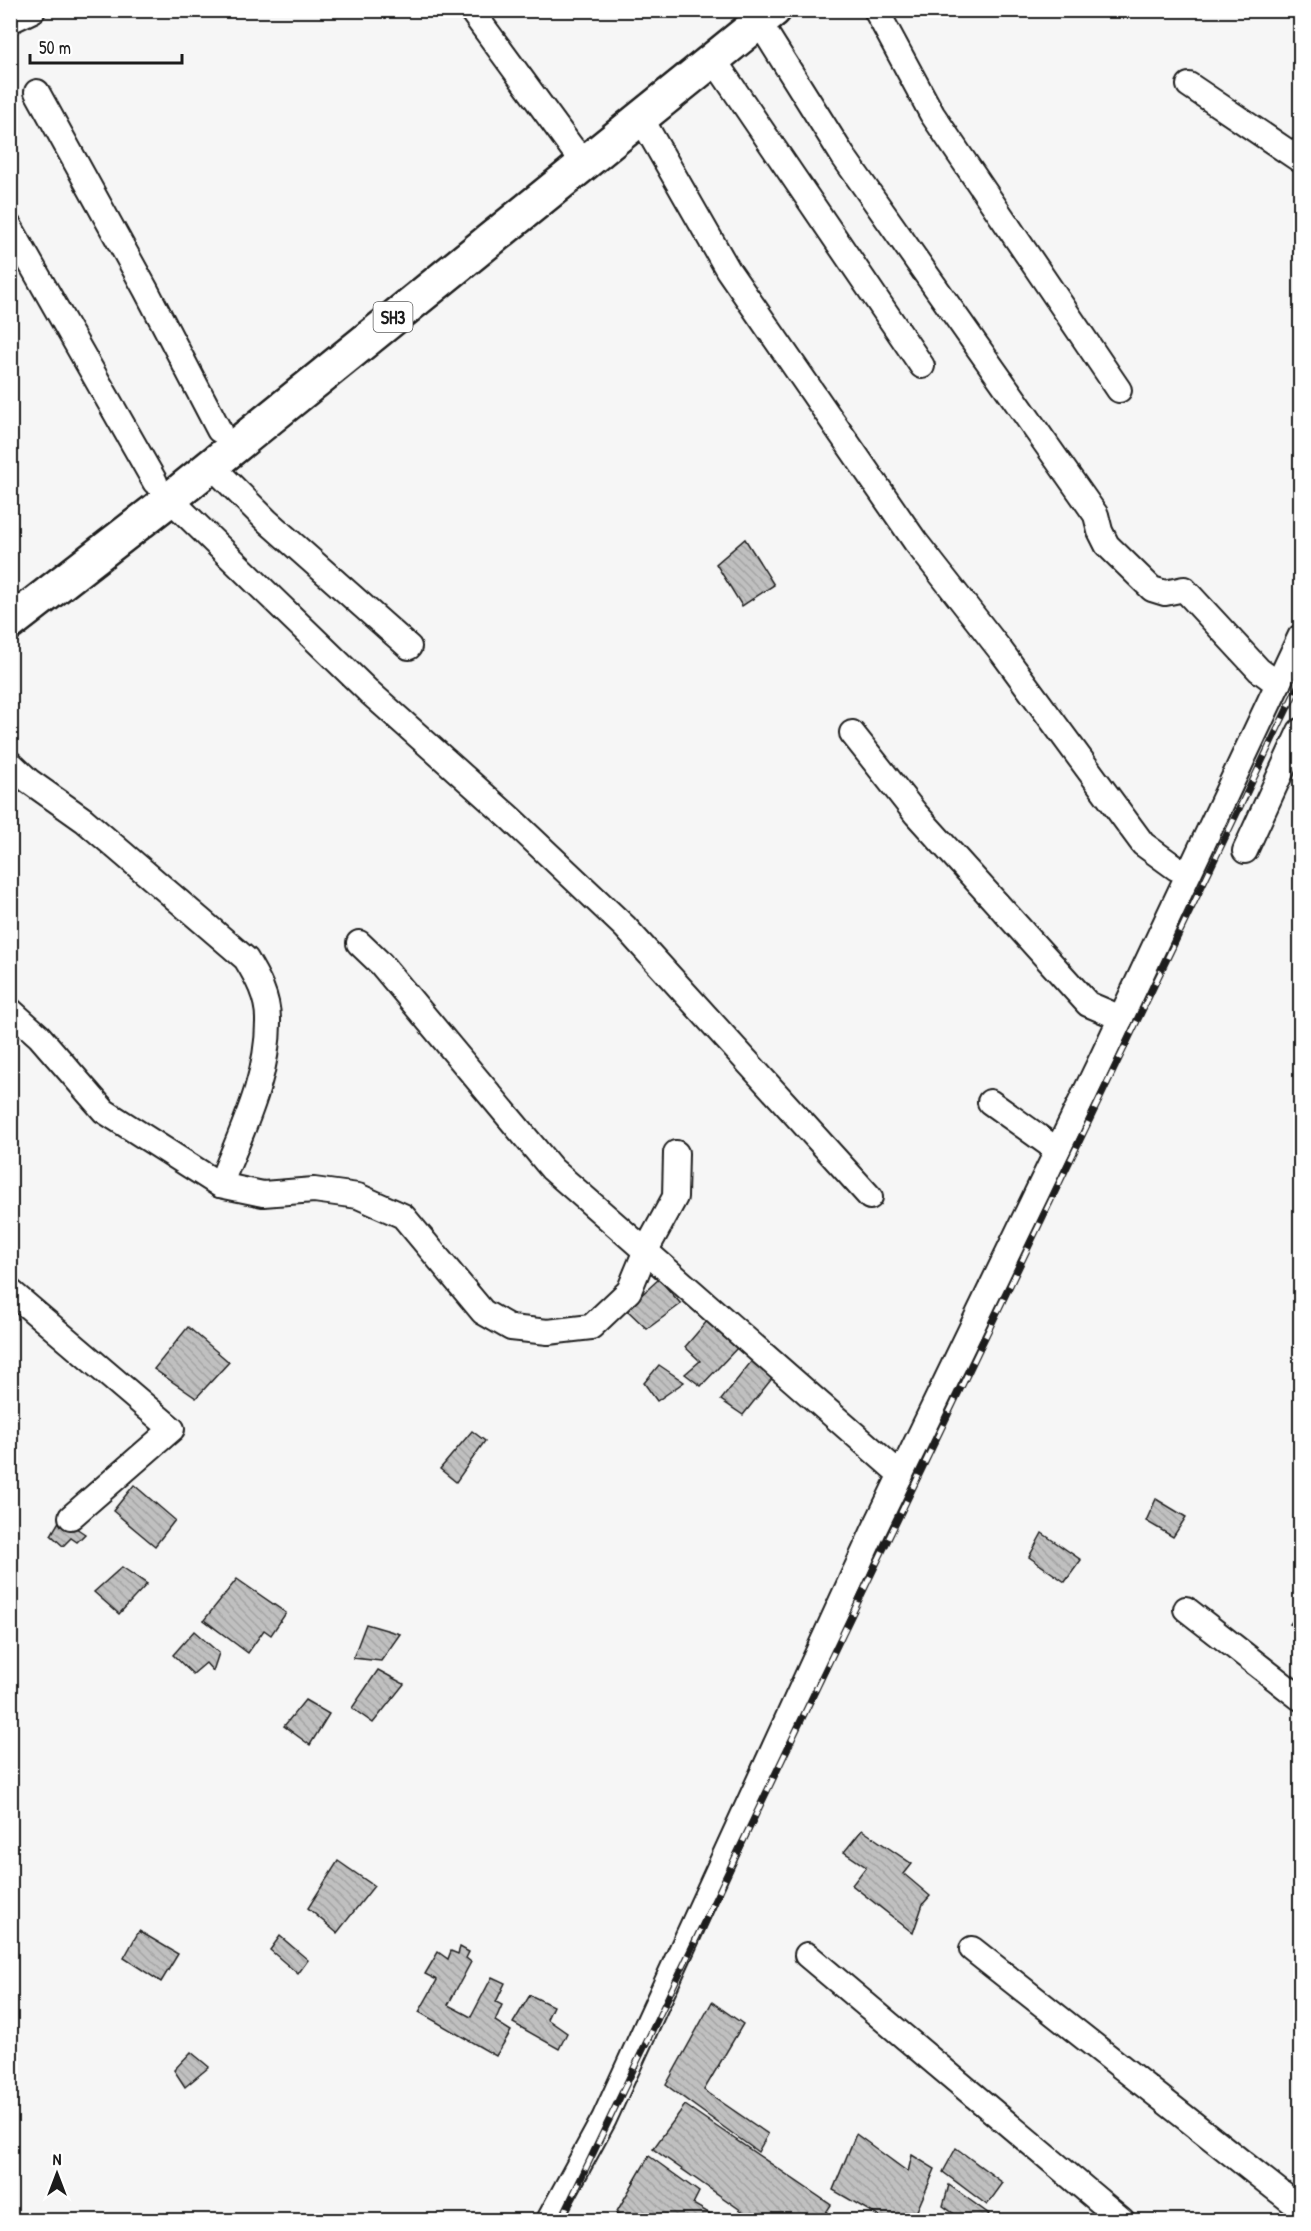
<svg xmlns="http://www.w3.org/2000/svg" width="1311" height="2231" font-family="'Patrick Hand',sans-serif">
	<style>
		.building { fill: url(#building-back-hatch); stroke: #1c1c1c; stroke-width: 1.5 }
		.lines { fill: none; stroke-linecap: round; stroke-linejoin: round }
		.minor-casing { stroke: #1c1c1c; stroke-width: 28 }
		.primary-casing { stroke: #1c1c1c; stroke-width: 38 }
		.minor { stroke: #fff; stroke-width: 24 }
		.primary { stroke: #fff; stroke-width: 33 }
		.rail-casing { stroke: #1c1c1c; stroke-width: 7 }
		.rail { stroke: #fff; stroke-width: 4.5; stroke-dasharray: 14; stroke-linecap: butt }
		.labels { text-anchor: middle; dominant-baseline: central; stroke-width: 5; stroke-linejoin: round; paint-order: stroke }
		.shield { fill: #fff; stroke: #606060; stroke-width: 1.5 }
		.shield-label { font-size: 18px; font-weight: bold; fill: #1c1c1c }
	</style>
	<defs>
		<pattern id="building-back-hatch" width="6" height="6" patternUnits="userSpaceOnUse" patternTransform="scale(1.5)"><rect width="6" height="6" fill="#c0c0c0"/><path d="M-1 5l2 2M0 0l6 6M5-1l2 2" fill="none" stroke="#a4a4a4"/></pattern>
	</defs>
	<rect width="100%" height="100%" fill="#f6f6f6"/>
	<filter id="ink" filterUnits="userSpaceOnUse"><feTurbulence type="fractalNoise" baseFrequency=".0167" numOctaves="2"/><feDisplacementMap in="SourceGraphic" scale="12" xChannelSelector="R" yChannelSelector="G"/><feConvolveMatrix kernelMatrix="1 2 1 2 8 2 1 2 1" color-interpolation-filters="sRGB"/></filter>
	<g filter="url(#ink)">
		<g class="building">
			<polygon points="745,539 774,585 742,606 716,564"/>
			<polygon points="659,1279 681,1304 647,1329 626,1309"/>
			<polygon points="708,1320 738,1347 701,1386 685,1374 700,1361 685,1347"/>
			<polygon points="188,1327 229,1362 196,1398 154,1369"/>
			<polygon points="754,1358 774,1376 743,1415 721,1400"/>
			<polygon points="659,1365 684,1382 657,1401 644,1383"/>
			<polygon points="472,1431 485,1441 456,1482 440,1469"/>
			<polygon points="134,1485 175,1520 155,1546 113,1511"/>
			<polygon points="1156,1499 1186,1517 1173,1537 1146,1521"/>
			<polygon points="61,1518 85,1534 77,1542 71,1538 63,1546 51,1535"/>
			<polygon points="1042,1533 1081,1560 1065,1582 1029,1557"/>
			<polygon points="122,1567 147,1584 119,1614 94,1592"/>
			<polygon points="237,1579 286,1613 271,1635 264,1630 248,1653 204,1620"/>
			<polygon points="1300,1611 1300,1632 1290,1624"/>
			<polygon points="366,1624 400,1634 381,1661 353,1658"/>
			<polygon points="194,1631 219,1653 213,1671 206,1663 193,1674 173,1655"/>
			<polygon points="378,1670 404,1684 373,1723 352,1708"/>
			<polygon points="305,1700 329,1714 310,1745 284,1726"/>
			<polygon points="862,1830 912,1864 904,1874 930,1896 923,1904 913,1933 852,1885 866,1867 844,1852"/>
			<polygon points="338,1861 374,1886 337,1933 308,1908"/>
			<polygon points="139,1931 178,1954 161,1982 124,1958"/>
			<polygon points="280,1936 308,1960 298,1974 270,1950"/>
			<polygon points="460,1947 469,1952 466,1958 471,1962 448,2005 471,2017 492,1977 505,1983 496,2002 502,2005 495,2021 511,2031 496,2056 419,2012 437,1980 425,1974 438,1952 448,1959 451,1951 458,1954"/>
			<polygon points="530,1995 553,2006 547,2019 567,2033 559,2049 513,2023"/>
			<polygon points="712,2002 743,2024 704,2090 768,2134 758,2152 666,2085"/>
			<polygon points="191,2052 209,2067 185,2087 174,2070"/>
			<polygon points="685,2105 831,2205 821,2220 755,2220 653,2149"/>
			<polygon points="856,2134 908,2172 912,2155 935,2169 913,2220 885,2220 833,2190"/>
			<polygon points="956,2148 1003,2183 987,2205 943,2172"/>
			<polygon points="649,2156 699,2192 693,2204 721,2220 630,2220 616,2213"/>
			<polygon points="949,2185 989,2214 984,2220 963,2220 943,2206"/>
		</g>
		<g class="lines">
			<defs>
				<g id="minor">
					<polyline points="471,10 572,148 586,162"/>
					<polyline points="876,10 932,114 1119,390"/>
					<polyline points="10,21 33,10"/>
					<polyline points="759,22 843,156 1096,515 1100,531 1107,545 1152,589 1165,593 1184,589 1259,670 1278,684"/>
					<polyline points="714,60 922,366"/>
					<polyline points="1189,85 1300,160"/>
					<polyline points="37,92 146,290 219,430"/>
					<polyline points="641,118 728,270 915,541 1001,651 1143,844 1176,868 1189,872"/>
					<polyline points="10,227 155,482"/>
					<polyline points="211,465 267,521 409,647"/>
					<polyline points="170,499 368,691 510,818 625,927 870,1197"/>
					<polyline points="852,733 916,814 1088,1004 1121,1018"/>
					<path d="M10 763 29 781 84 820 246 959C257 977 268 997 268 1019 269 1078 241 1132 220 1185"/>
					<polyline points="1245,851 1300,731"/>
					<polyline points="359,943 381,964 552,1169 901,1475"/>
					<polyline points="10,1010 39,1036 104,1111 220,1185 263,1194 314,1190 358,1196 403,1216 483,1312 511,1328 548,1332 591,1327 629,1291 646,1250 675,1197 676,1153"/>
					<polyline points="990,1102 1057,1150"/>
					<polyline points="10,1291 172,1429 71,1517"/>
					<polyline points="1186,1609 1300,1698"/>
					<polyline points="972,1949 1300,2208"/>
					<polyline points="807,1955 1122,2220"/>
					<polyline points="549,2220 604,2119 874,1530 1101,1060 1300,637"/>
				</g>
				<polyline id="primary" points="10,623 170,499 774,10"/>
			</defs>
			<use href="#minor" class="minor-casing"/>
			<use href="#primary" class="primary-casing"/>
			<use href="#minor" class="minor"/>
			<use href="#primary" class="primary"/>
			<defs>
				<polyline id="rail" points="561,2220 1300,682"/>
			</defs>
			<use href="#rail" class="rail-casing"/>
			<use href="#rail" class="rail"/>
		</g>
	</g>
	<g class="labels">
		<rect class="shield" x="373.5" y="302" width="39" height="30" rx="4.5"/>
		<g class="shield-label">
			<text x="393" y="317">SH3</text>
		</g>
	</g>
	<rect width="1311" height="2231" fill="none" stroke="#fff" stroke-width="36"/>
	<rect x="18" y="18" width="1275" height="2195" fill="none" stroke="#1c1c1c" stroke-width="2" filter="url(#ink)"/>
	<g transform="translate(57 2174)" stroke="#ffffff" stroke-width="4.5" paint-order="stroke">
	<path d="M0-4.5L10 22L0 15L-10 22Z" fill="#1c1c1c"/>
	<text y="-9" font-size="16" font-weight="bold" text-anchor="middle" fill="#1c1c1c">N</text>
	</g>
	<path d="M30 54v9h152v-9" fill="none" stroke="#1c1c1c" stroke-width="3"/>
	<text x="39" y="54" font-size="18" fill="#1c1c1c" stroke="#ffffff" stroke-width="4.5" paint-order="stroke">50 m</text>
</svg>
